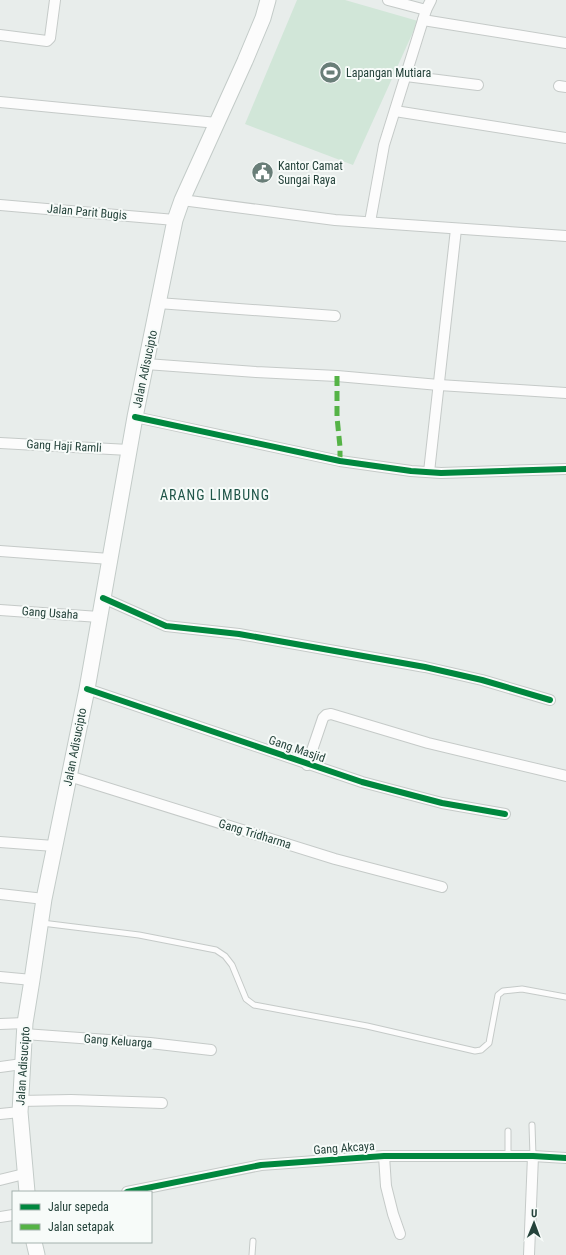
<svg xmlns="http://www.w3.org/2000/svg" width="566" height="1255" font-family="'Roboto Condensed',sans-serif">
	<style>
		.garden { fill: #d1e6d8 }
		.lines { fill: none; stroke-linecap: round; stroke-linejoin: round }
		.service-casing { stroke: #c5cac8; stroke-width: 7 }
		.minor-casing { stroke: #c5cac8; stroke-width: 12 }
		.secondary-casing { stroke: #c3cbc8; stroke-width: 17 }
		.service { stroke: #fcfcfc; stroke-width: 5 }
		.minor { stroke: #fcfcfc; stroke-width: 10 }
		.secondary { stroke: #fcfcfc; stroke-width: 15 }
		.quiet { stroke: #55b346; stroke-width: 5; stroke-dasharray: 10 5; stroke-linecap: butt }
		.cycleway-casing { stroke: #f7fbf9; stroke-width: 8 }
		.cycleway { stroke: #00873e; stroke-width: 6 }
		.labels { text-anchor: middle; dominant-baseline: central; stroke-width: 4; stroke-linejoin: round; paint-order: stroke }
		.poi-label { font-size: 12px; fill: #24423a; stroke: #f7fbf9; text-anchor: start }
		.street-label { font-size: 12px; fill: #24423a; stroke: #f7fbf9 }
		.quarter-label { font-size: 14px; letter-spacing: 1px; fill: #1f5548; stroke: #f7fbf9 }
	</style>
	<rect width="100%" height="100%" fill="#e8edeb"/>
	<polygon class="garden" points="297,0 345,0 418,21 353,165 245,124"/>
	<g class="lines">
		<defs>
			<g id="service">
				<polyline points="42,923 139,935 216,950 225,956 232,965 246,999 254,1005 367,1026 475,1051 481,1050 489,1043 498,995 503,991 522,989 566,997"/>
				<polyline points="532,1125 533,1156"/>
				<polyline points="508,1131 508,1156"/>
				<polyline points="252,1255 253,1241"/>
			</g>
			<g id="minor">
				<polyline points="388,0 426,10 423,20 566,43"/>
				<polyline points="426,10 431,0"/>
				<polyline points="0,35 47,41 50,38 55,0"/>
				<polyline points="406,76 478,85"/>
				<polyline points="559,86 566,87"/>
				<polyline points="0,102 217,123"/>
				<polyline points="395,111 566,138"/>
				<polyline points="182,200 335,220 566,236"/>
				<polyline points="0,205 175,220"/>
				<polyline points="370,222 384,145 423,20"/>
				<polyline points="158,303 335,316"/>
				<polyline points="146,364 256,372 337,376 439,385 566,393"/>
				<polyline points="135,417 340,461 411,471 441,473 566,469"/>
				<polyline points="0,443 129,450"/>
				<polyline points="429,472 456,229"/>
				<polyline points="0,551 110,559"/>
				<polyline points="103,598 166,626 239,634 425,667 482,680 550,700"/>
				<polyline points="0,610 99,617"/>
				<polyline points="87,689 362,782 442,803 505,814"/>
				<polyline points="307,765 323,718 326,715 331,714 428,743 566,776"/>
				<polyline points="69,776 335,859 442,887"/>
				<polyline points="0,842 54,846"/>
				<polyline points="0,894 44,899"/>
				<polyline points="0,977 32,980"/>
				<polyline points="0,1024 25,1023"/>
				<polyline points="24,1034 150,1043 211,1050"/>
				<polyline points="0,1067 22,1064"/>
				<polyline points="20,1101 71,1100 162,1103"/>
				<polyline points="0,1114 20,1112"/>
				<polyline points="384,1156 386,1186 393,1214 400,1234"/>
				<polyline points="0,1180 24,1174"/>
				<polyline points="127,1192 261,1165 384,1156 533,1156 566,1158"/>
				<polyline points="0,1217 13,1215"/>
				<polyline points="529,1255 533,1156"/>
			</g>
			<g id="secondary">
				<polyline points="27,1192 20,1112 25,1023 32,980 44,899 87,689 135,417 175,220 182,200 245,61 263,18 268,0"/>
				<polyline points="34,1242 37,1255"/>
			</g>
		</defs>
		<use href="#service" class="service-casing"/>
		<use href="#minor" class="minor-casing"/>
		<use href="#secondary" class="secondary-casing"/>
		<use href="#service" class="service"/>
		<use href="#minor" class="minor"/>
		<use href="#secondary" class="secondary"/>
		<polyline class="quiet" points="337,376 337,417 340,447 340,461"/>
		<defs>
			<g id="cycleway">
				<polyline points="135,417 340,461 411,471 441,473 566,469"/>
				<polyline points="103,598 166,626 239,634 425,667 482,680 550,700"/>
				<polyline points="87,689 362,782 442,803 505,814"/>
				<polyline points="127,1192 261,1165 384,1156 533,1156 566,1158"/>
			</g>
		</defs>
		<use href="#cycleway" class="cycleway-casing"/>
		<use href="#cycleway" class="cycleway"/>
	</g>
	<defs>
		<symbol id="stadium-disc" viewBox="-11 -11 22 22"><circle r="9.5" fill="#697e78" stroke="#f7fbf9"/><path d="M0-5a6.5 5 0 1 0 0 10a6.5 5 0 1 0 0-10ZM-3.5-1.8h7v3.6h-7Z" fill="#fff"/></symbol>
		<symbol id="civic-disc" viewBox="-11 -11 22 22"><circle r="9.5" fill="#697e78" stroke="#f7fbf9"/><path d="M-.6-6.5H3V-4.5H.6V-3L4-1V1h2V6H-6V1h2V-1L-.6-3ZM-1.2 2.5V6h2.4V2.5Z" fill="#fff"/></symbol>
	</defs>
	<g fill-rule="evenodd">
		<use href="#stadium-disc" x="318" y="60" width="25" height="25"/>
		<use href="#civic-disc" x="250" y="160" width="25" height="25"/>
	</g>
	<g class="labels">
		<g class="poi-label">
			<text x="346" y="73">Lapangan Mutiara</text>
			<text x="278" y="166">Kantor Camat<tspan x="278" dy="14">Sungai Raya</tspan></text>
		</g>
		<g class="street-label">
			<text transform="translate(87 212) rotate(5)">Jalan Parit Bugis</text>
			<text transform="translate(145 369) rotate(-78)">Jalan Adisucipto</text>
			<text transform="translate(64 446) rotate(3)">Gang Haji Ramli</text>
			<text transform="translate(50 613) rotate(4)">Gang Usaha</text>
			<text transform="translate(75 747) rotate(-79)">Jalan Adisucipto</text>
			<text transform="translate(297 749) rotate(19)">Gang Masjid</text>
			<text transform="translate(255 834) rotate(17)">Gang Tridharma</text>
			<text transform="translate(118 1041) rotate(4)">Gang Keluarga</text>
			<text transform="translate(23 1066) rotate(-86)">Jalan Adisucipto</text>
			<text transform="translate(344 1148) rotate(-4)">Gang Akcaya</text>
		</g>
		<g class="quarter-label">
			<text x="215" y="495">ARANG LIMBUNG</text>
		</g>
	</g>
	<rect x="12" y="1191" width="140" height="52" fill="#f7fbf9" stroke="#a3b1ad"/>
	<rect x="20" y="1204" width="20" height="6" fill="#00873e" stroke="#a3b1ad"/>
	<text x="48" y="1211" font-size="12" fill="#24423a">Jalur sepeda</text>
	<rect x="20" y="1224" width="20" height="6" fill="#55b346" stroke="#a3b1ad"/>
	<text x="48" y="1231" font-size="12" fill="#24423a">Jalan setapak</text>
	<g transform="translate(534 1223) rotate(1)" stroke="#f7fbf9" stroke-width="3" paint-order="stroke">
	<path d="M0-3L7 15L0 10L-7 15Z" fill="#24423a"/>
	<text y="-6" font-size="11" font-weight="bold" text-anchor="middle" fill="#24423a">U</text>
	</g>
</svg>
